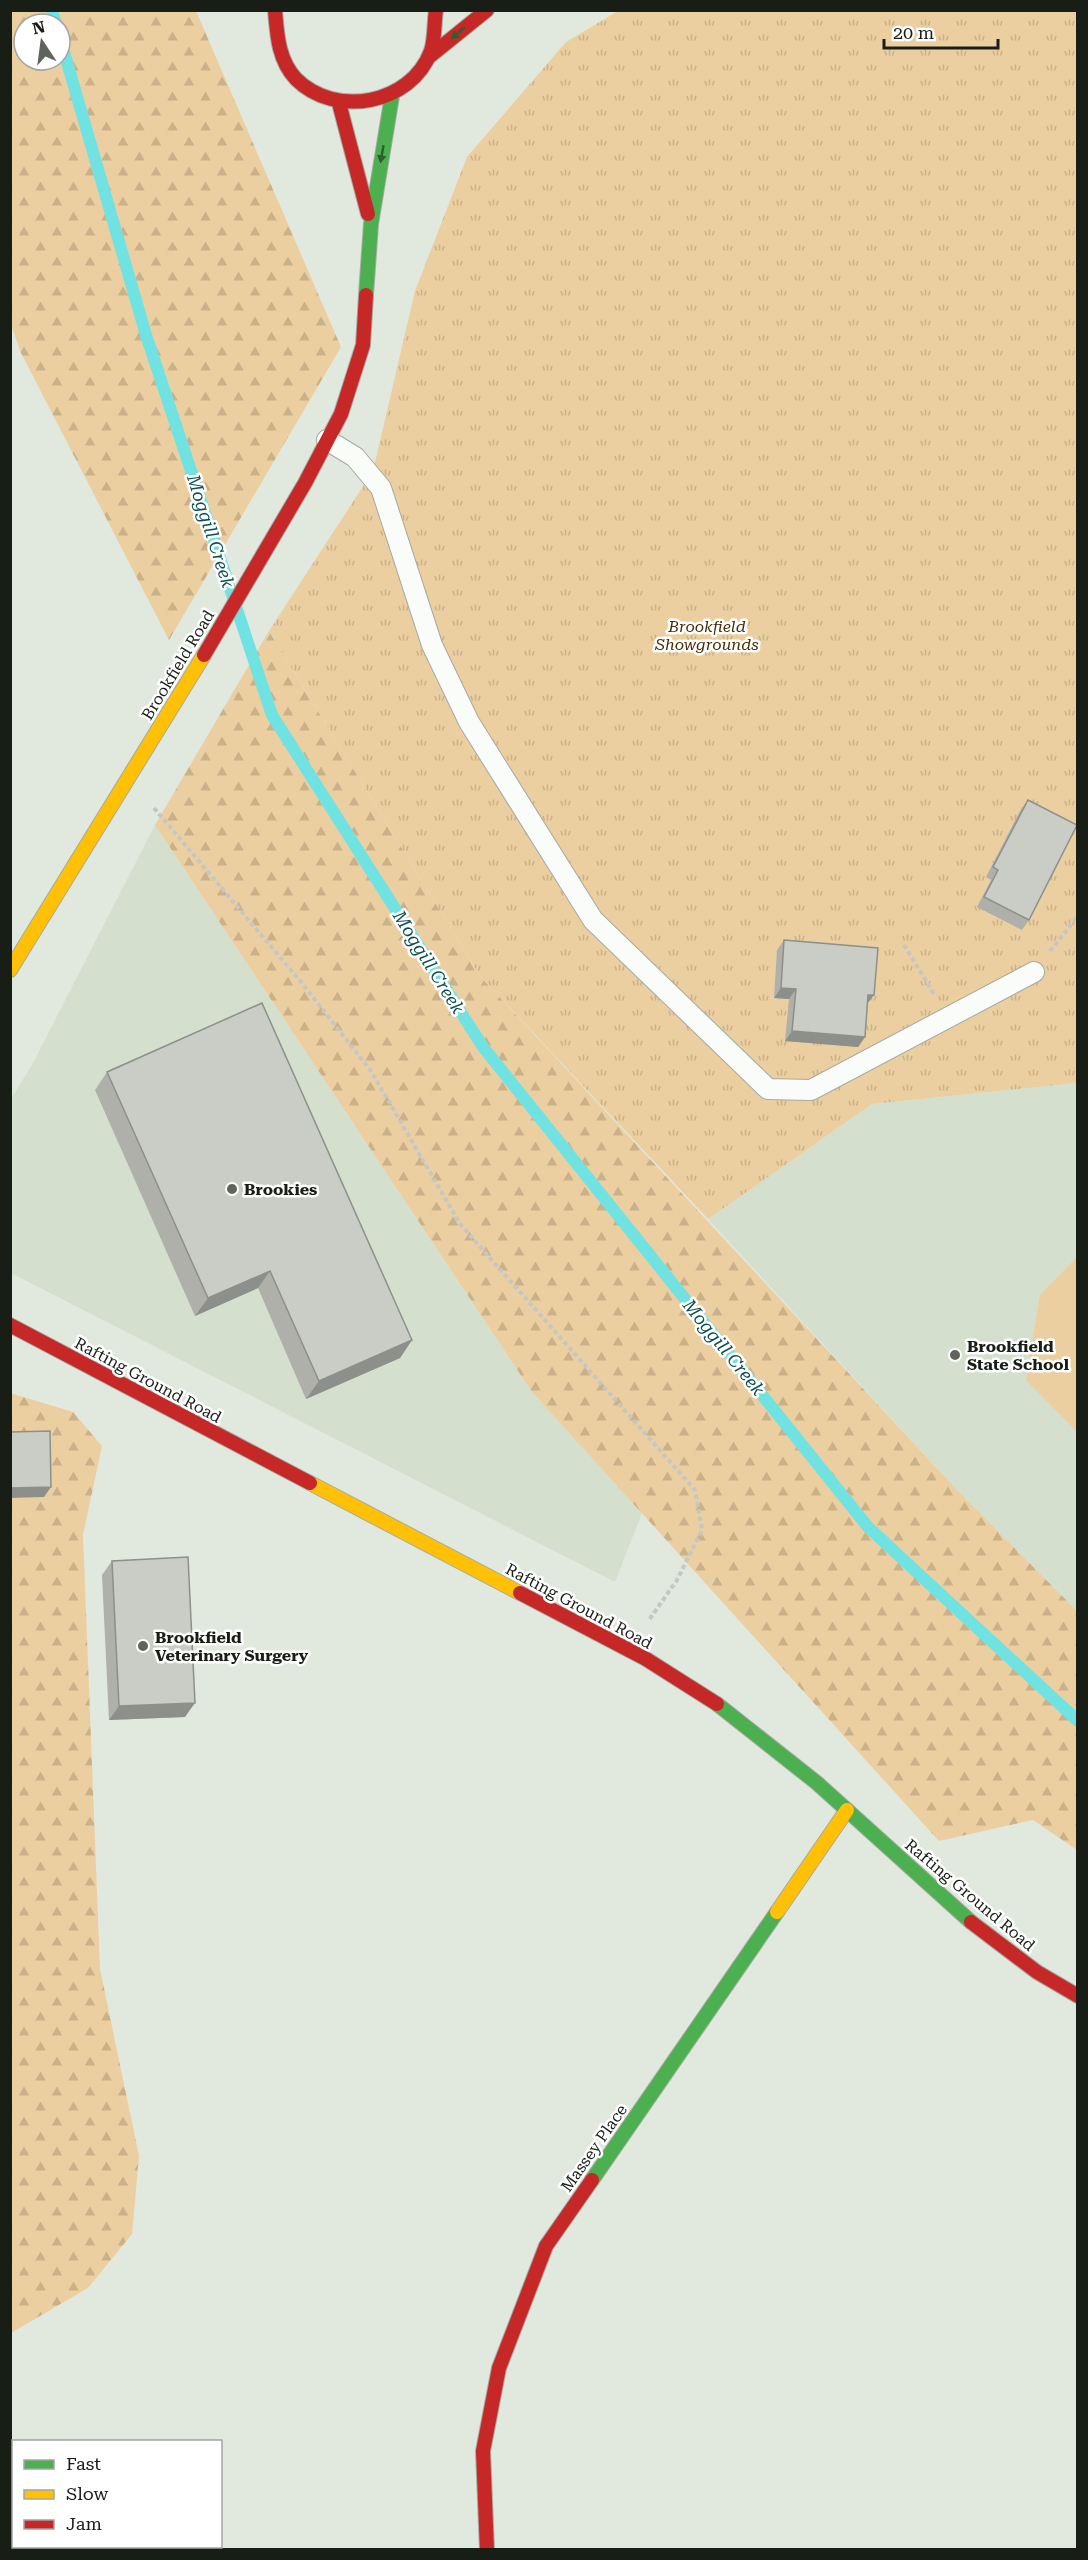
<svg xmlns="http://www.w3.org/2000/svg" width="1088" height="2560" font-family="'Roboto Serif',serif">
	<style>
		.built { fill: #d4dfce }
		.green { fill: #eccfa0 }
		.forest { fill: url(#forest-firs); fill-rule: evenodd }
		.park { fill: url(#park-tufts) }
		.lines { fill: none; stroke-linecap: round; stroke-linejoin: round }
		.stream { stroke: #70e2e2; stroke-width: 12 }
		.lane-casing { stroke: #a5aaa3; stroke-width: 22 }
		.fast-casing { stroke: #a5aaa3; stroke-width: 16 }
		.slow-casing { stroke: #a5aaa3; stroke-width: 16 }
		.jam-casing { stroke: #a5aaa3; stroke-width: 16 }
		.path { stroke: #c5c7c4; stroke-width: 4; stroke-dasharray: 4.5 3; stroke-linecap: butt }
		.lane { stroke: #fafcfa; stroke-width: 20 }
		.fast { stroke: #4caf50; stroke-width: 14 }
		.slow { stroke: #ffc107; stroke-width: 14 }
		.jam { stroke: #c62828; stroke-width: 14 }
		.wall { fill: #aeb0a9 }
		.shaded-wall { fill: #8d908a }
		.building { fill: #cacdc5; stroke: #8d908a; stroke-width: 1.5 }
		.oneway { fill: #2f5f30 }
		.poi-dot { fill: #5e645c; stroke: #fff; stroke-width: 2 }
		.labels { text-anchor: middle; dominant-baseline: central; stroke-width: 5; stroke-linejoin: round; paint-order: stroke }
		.park-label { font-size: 16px; font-style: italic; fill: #462d06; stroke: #fff }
		.street-label { font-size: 16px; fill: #181d16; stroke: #fff }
		.poi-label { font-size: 16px; font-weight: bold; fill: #181d16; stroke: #fff; text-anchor: start }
		.water-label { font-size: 18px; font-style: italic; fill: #0b5052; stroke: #fff }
	</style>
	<defs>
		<pattern id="forest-firs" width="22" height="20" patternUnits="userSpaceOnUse" patternTransform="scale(1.5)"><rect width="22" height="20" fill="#eccfa0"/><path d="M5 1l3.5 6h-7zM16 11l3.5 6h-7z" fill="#cab189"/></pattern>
		<pattern id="park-tufts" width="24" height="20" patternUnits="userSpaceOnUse" patternTransform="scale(1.5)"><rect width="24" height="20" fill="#eccfa0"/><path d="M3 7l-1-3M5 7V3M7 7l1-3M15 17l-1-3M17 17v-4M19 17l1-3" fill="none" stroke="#cab189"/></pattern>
	</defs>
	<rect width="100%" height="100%" fill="#e1e8de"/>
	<g class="built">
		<polygon points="155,825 532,1392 642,1513 615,1582 11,1273 10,1101 33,1063"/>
		<polygon points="1077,1083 1077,1611 959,1492 708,1219 872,1104"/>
	</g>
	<polygon class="green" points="1077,1257 1077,1432 1026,1380 1040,1295"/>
	<g class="forest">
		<path d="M11 10 196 11 341 347 169 640 21 353 11 325ZM24 24H60V60H24Z"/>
		<polygon points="269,631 480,976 959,1492 1077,1611 1077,1850 1033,1820 939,1841 532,1392 155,825"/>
		<polygon points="10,1393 73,1412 102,1446 83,1535 100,1969 139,2156 132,2234 88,2288 11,2333"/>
	</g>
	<polygon class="park" points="618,11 1077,11 1077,1083 872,1104 708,1219 480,976 269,631 373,471 415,291 467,157 566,42"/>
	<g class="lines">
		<g class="stream">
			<polyline points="52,10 56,24"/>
			<polyline points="60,38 146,335 272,715 483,1047 868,1527 1078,1721"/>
		</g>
		<defs>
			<polyline id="lane" points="327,440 355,457 381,488 432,645 469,722 593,920 768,1089 811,1090 1034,972"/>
			<g id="fast">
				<polyline points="366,295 371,224 392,96"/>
				<polyline points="717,1704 817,1783 971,1922"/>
				<polyline points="592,2180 777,1912"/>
			</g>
			<g id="slow">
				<polyline points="10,970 204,655"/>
				<polyline points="310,1483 520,1593"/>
				<polyline points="777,1912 847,1810"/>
			</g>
			<g id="jam">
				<path d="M275 10C277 34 278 60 296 79 335 118 411 105 431 51 435 39 434 23 436 10"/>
				<polyline points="430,56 487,10"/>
				<polyline points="339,103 368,214"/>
				<polyline points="204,655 305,483 341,414 363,345 366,295"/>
				<polyline points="10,1325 310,1483"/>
				<polyline points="520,1593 646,1659 717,1704"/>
				<polyline points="971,1922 1037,1972 1078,1996"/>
				<polyline points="487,2550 483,2451 499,2368 546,2246 592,2180"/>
			</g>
		</defs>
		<use href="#lane" class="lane-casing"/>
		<use href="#fast" class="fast-casing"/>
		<use href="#slow" class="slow-casing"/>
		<use href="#jam" class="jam-casing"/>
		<g class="path">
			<polyline points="154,808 301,982 371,1071 460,1224 695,1490 702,1530 677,1580 649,1620"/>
			<polyline points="904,945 934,994"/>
			<polyline points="1050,951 1078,916"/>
		</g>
		<use href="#lane" class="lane"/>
		<use href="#fast" class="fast"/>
		<use href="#slow" class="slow"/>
		<use href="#jam" class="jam"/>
	</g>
	<g class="wall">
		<polygon points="1028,800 1029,920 1022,930 977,907 991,880 986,877 1021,809"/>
		<polygon points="784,940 868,1004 865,1037 858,1047 785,1041 789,999 774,998 777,950"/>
		<polygon points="107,1072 412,1340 400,1358 306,1399 258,1288 195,1316 95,1090"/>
		<polygon points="112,1561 185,1717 109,1720 102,1575"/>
	</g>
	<g class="shaded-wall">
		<polygon points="781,988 796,989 789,999 774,998"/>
		<polygon points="868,995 874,995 867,1004"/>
		<polygon points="792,1031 865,1037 858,1047 785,1041"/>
		<polygon points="270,1271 258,1288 195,1316 208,1298"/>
		<polygon points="412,1340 400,1358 306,1399 319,1381"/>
		<polygon points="51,1487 44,1497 10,1498 10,1488"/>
		<polygon points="195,1703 185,1717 109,1720 119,1706"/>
	</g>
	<g class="building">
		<polygon points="1028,800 1077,825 1029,920 984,897 998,870 993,867"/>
		<polygon points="784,940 878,948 874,995 868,995 865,1037 792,1031 796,989 781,988"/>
		<polygon points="262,1003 412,1340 319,1381 270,1271 208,1298 107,1072"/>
		<polygon points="50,1431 51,1487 10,1488 10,1432"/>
		<polygon points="188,1557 195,1703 119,1706 112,1561"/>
	</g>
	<defs><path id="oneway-solid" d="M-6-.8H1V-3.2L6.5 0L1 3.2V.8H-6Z" transform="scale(1.5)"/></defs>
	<g class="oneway">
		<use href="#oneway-solid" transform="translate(458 33) rotate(140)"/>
		<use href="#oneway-solid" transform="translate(382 154) rotate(100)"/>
	</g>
	<g class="poi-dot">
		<circle cx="232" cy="1189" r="6"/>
		<circle cx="955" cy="1355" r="6"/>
		<circle cx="143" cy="1646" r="6"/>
	</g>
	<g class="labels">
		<g class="park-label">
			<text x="707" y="626">Brookfield<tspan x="707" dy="18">Showgrounds</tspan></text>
		</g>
		<g class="street-label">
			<text transform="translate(178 665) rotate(-59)">Brookfield Road</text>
			<text transform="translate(148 1380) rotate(28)">Rafting Ground Road</text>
			<text transform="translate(579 1606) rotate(28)">Rafting Ground Road</text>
			<text transform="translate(970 1895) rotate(40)">Rafting Ground Road</text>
			<text transform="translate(594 2148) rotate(-55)">Massey Place</text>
		</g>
		<g class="poi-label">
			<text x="244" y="1189">Brookies</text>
			<text x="967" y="1346">Brookfield<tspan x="967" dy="18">State School</tspan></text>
			<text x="155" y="1637">Brookfield<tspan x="155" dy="18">Veterinary Surgery</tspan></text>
		</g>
		<g class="water-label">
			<text transform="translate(211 531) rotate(72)">Moggill Creek</text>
			<text transform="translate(429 962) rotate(58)">Moggill Creek</text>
			<text transform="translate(724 1347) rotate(51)">Moggill Creek</text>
		</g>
	</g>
	<rect width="1088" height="2560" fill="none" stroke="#181d16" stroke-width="24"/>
	<rect x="12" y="2440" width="210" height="108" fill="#ffffff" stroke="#a3a5a2" stroke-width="1.5"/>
	<rect x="24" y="2460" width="30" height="9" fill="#4caf50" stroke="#a3a5a2" stroke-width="1.5"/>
	<text x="66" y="2470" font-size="18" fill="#181d16">Fast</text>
	<rect x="24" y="2490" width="30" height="9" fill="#ffc107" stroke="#a3a5a2" stroke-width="1.5"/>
	<text x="66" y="2500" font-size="18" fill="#181d16">Slow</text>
	<rect x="24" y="2520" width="30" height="9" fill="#c62828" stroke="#a3a5a2" stroke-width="1.5"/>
	<text x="66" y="2530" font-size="18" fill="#181d16">Jam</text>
	<g transform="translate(42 42) rotate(347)"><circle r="28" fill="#ffffff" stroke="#a3a5a2" stroke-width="1.5"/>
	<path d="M0-4.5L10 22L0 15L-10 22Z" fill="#5e645c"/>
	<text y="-9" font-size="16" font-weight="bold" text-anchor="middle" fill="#181d16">N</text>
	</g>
	<path d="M884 39v9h114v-9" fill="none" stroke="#181d16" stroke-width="3"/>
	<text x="893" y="39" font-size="18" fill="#181d16" stroke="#ffffff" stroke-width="4.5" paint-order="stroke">20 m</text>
</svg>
